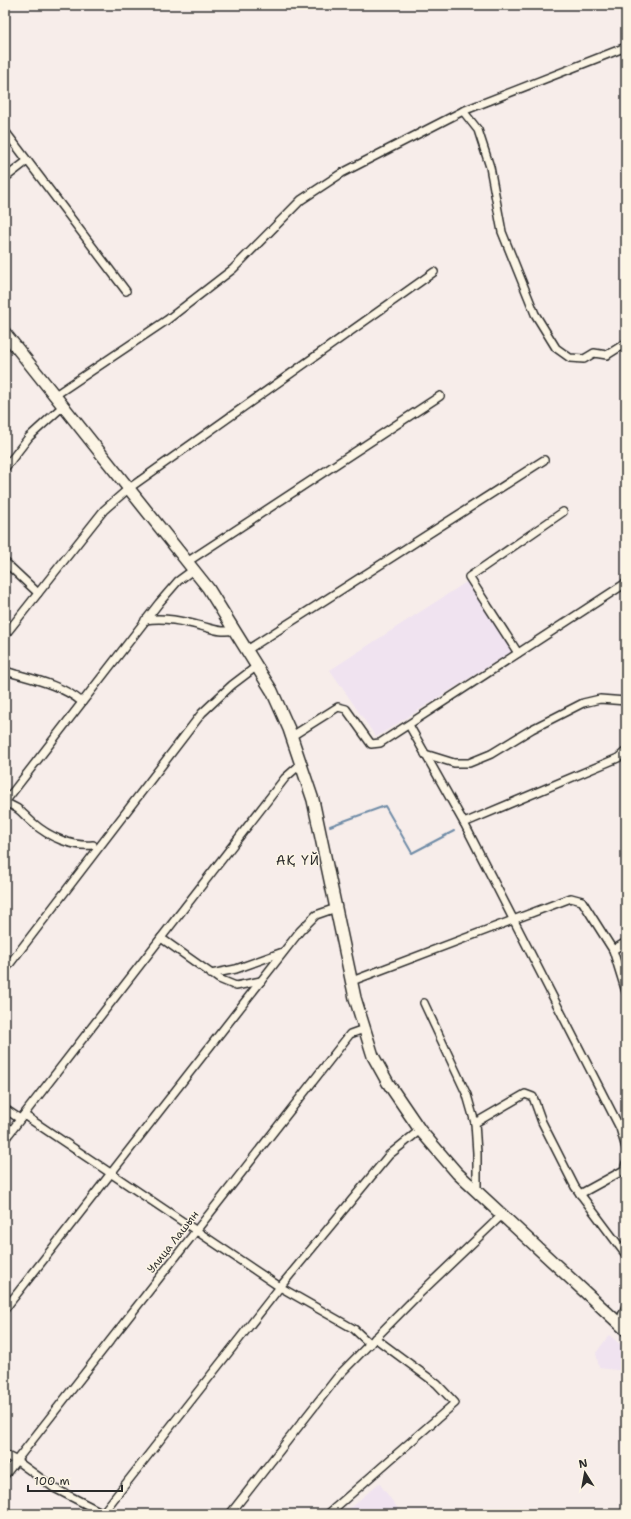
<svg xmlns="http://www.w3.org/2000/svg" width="631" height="1519" font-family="'Shantell Sans',sans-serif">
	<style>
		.built { fill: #f0e3f0 }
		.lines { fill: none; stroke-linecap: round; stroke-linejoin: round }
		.stream { stroke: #708ca7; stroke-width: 2 }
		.minor-casing { stroke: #2b2b2b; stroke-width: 10 }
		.secondary-casing { stroke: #2b2b2b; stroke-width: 14 }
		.minor { stroke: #fcf5e5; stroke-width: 7 }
		.secondary { stroke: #fcf5e5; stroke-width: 11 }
		.labels { text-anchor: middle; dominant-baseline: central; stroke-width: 3; stroke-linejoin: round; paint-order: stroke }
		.street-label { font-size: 11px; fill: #2b2b2b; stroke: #fcf5e5 }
		.quarter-label { font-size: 13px; letter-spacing: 1px; fill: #2b2b2b; stroke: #fcf5e5 }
	</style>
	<rect width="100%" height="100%" fill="#f7edea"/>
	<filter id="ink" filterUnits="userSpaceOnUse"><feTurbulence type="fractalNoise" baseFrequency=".025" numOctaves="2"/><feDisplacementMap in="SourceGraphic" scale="8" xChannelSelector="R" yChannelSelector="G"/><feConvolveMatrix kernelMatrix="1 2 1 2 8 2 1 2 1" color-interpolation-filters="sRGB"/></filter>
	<g filter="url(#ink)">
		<g class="built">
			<polygon points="468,581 514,650 376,737 330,670"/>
			<polygon points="609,1335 626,1349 625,1371 599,1368 596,1353"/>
			<polygon points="379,1483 402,1514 343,1514"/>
		</g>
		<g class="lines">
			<polyline class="stream" points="330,826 385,806 412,853 454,831"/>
			<defs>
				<g id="minor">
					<polyline points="463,111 478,130 490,167 502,232 535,314 556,348 570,358 584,359 594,353 607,355 626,343"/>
					<polyline points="5,131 126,291"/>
					<polyline points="5,178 27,161"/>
					<polyline points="54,396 167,320 233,269 301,200 342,173 463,111 626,47"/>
					<polyline points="5,468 29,437 62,407"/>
					<polyline points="5,562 38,593"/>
					<polyline points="187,562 440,396"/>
					<path d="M145 620C165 617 182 621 201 626 213 629 221 633 234 630"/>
					<polyline points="5,635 104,510 128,489 434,272"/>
					<polyline points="247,650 544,460"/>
					<polyline points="518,653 469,577 563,512"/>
					<path d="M5 671C32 679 60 684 82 702"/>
					<polyline points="409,725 464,823 620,1128 626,1148"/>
					<polyline points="292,736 338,707 346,709 371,744 380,743 626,583"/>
					<polyline points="425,754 454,763 469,763 491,754 532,729 583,703 600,699 626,701"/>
					<polyline points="5,802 159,603 178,581 193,570"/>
					<path d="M5 803C21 808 21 813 33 823 49 837 72 847 93 845"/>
					<polyline points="464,823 618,758 626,751"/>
					<polyline points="161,938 219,979 236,986 261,981"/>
					<polyline points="613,950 626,942"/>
					<polyline points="5,970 202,713 232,685 257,666"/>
					<polyline points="211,974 236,969 283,952"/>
					<polyline points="352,981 571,898 582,901 613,950 626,992"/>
					<polyline points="424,1003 467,1095 475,1123 477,1153 477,1191"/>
					<polyline points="5,1109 20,1119"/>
					<polyline points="24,1115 280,1287 354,1329 370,1344"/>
					<polyline points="475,1123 525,1094 533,1097 542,1122 575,1187 626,1255"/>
					<polyline points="5,1139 285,778 302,763"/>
					<polyline points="580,1194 624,1170 626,1163"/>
					<polyline points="5,1309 300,931 316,915 336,908"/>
					<polyline points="619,1323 626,1306"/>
					<polyline points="5,1455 17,1461 54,1488 105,1514"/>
					<polyline points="5,1475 350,1034 364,1029"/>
					<polyline points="102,1514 280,1287 389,1155 420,1130"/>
					<polyline points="230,1514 339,1375 416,1297 502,1215"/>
					<polyline points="328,1514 455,1403 437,1384 375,1338"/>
				</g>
				<polyline id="secondary" points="5,333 208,588 272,691 289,729 313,800 355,998 373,1056 388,1083 420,1130 457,1173 626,1330"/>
			</defs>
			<use href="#minor" class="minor-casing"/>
			<use href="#secondary" class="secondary-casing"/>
			<use href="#minor" class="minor"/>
			<use href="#secondary" class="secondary"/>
		</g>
	</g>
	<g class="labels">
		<g class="street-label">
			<text transform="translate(173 1242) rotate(-52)">Улица Лашын</text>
		</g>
		<g class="quarter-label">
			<text x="298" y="860">АҚ ҮЙ</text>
		</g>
	</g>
	<rect width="631" height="1519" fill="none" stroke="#fcf5e5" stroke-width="20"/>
	<rect x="10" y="10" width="611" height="1499" fill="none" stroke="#2b2b2b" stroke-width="1.5" filter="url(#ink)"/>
	<g transform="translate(585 1473) rotate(349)" stroke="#fcf5e5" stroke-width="3" paint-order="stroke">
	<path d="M0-3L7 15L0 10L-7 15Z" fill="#2b2b2b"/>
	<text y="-6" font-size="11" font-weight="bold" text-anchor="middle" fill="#2b2b2b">N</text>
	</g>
	<path d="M28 1485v6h94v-6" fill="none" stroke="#2b2b2b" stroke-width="2"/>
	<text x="34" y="1485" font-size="12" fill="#2b2b2b" stroke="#fcf5e5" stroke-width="3" paint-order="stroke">100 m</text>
</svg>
